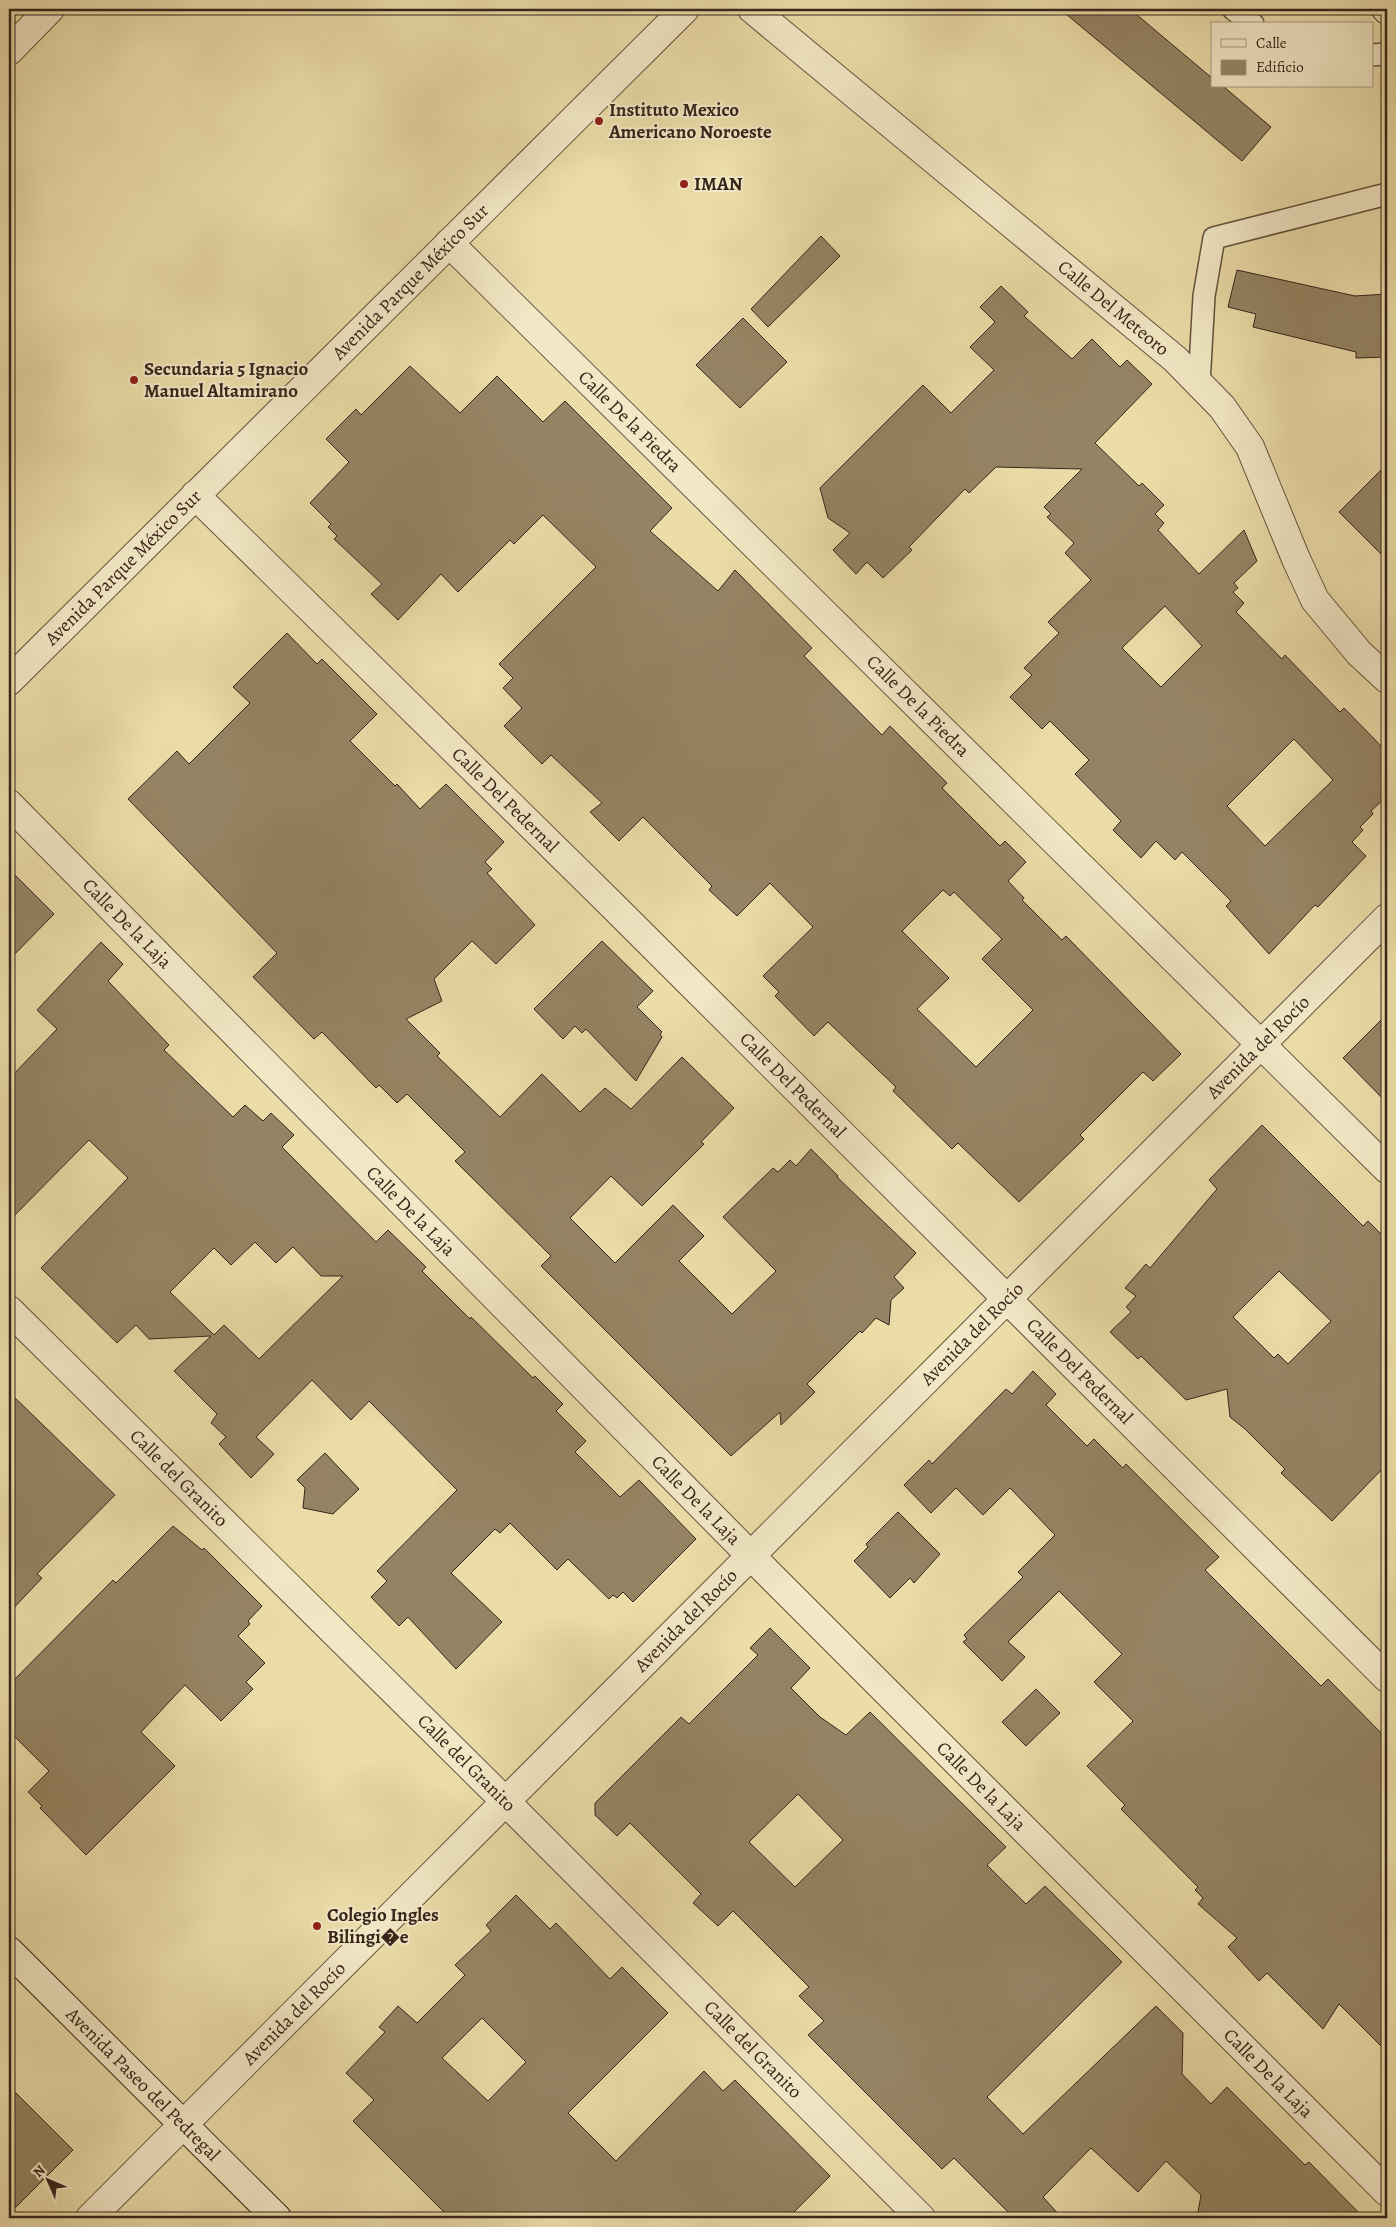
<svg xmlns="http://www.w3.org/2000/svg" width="1396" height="2227" font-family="Alegreya,serif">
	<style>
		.building { fill: #958464; stroke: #37251b; fill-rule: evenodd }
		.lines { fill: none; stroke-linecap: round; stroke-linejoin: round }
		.service-casing { stroke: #64533e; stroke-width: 24 }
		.minor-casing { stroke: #64533e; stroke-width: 30 }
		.tertiary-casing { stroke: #64533e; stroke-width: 30 }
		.secondary-casing { stroke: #37251b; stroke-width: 30 }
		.trunk-casing { stroke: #37251b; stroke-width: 30 }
		.service { stroke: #f2e8c6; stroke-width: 21 }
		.minor { stroke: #f2e8c6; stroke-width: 28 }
		.tertiary { stroke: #f2e8c6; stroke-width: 28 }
		.secondary { stroke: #f2e8c6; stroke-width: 28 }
		.trunk { stroke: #ebdca8; stroke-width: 28 }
		.poi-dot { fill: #8f2418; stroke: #f2e8c6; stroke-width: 2 }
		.labels { text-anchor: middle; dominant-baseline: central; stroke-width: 4; stroke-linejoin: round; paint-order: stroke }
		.poi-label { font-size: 19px; font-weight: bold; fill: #37251b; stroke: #f2e8c6; text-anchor: start }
		.street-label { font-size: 19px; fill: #37251b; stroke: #f2e8c6 }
	</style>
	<rect width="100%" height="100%" fill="#ebdca8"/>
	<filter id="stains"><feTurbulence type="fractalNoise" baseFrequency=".004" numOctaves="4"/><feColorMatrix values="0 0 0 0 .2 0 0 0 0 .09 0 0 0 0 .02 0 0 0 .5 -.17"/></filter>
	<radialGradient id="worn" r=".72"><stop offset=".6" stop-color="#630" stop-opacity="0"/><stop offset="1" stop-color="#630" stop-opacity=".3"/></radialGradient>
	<g class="building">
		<polygon points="1060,9 1130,9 1212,78 1212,86 1223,86 1271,127 1242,161"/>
		<polygon points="821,236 840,256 768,327 751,309"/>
		<polygon points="1237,270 1355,296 1387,294 1387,357 1356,358 1356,352 1253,327 1256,314 1228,307"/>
		<path d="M1001 286 1028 312 1024 316 1072 359 1092 339 1120 367 1127 360 1152 384 1095 443 1139 486 1142 483 1164 505 1155 514 1164 523 1158 530 1199 574 1244 530 1257 561 1234 583 1238 588 1233 592 1244 603 1236 612 1282 659 1285 655 1340 712 1344 708 1387 752V796L1371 811 1373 814 1360 827 1363 830 1352 842 1366 856 1318 907 1315 905 1269 954 1226 906 1231 901 1182 852 1175 860 1156 841 1141 858 1113 830 1121 821 1075 774 1089 760 1050 721 1042 729 1010 697 1032 675 1024 668 1059 633 1048 622 1091 580 1065 553 1074 543 1047 517 1051 514 1044 507 1082 469 996 467 969 493 965 489 909 547 912 550 883 578 867 562 856 574 833 550 850 533 828 518 820 488 923 385 951 413 994 370 970 347 995 322 980 307ZM1165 606 1202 646 1161 687 1122 648ZM1294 739 1333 780 1265 846 1227 806Z"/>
		<polygon points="743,318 787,362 740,408 696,365"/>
		<path d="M410 366 460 413 497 376 543 422 565 401 672 508 650 531 718 591 735 570 812 648 804 656 882 735 890 726 947 783 942 788 1000 846 1005 841 1026 862 1008 881 1024 898 1022 900 1062 940 1066 936 1181 1054 1153 1081 1143 1072 1080 1135 1084 1139 1019 1202 958 1143 952 1149 893 1091 896 1087 828 1022 814 1036 775 996 779 992 763 976 813 927 770 883 737 916 709 890 712 886 643 817 619 841 590 812 602 803 551 755 542 764 504 726 522 708 503 688 513 678 499 664 596 567 543 515 514 544 510 540 458 592 441 574 398 620 371 594 382 584 334 539 337 536 328 527 331 524 310 503 349 462 326 439 356 409 361 415ZM943 890 950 896 954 892 1002 939 982 959 1033 1010 976 1067 917 1009 949 978 902 931Z"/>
		<polygon points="1387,464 1387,560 1339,512"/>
		<polygon points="287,633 317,664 322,659 377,714 350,741 395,786 397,784 420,809 446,784 504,842 485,862 492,869 487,873 535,925 496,964 472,941 434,979 442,1001 406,1019 440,1053 437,1056 500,1117 542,1074 580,1112 605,1088 631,1109 682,1057 734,1108 701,1142 704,1144 642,1206 611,1176 570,1218 615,1263 673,1205 704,1236 679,1261 732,1314 776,1271 723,1217 773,1168 778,1172 790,1160 796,1166 811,1149 838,1176 837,1177 916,1253 894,1277 904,1288 891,1300 889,1325 876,1318 862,1333 860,1331 807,1384 815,1392 781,1425 780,1412 731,1456 541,1266 551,1256 455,1161 465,1152 407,1094 397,1103 379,1085 376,1088 322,1032 314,1039 253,977 277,953 128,799 177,751 189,764 250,703 233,687"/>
		<polygon points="9,869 54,914 9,960"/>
		<polygon points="602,941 653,991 637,1007 662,1032 660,1034 662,1037 636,1081 586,1029 582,1033 575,1026 563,1039 534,1009"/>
		<path d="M101 942 123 964 108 981 169 1045 164 1050 233 1117 245 1105 263 1121 271 1113 294 1135 282 1147 376 1242 388 1230 426 1267 422 1271 470 1319 471 1317 533 1378 535 1376 563 1404 556 1411 586 1441 575 1452 620 1497 639 1480 696 1539 633 1602 623 1592 617 1598 613 1595 609 1599 568 1559 557 1570 510 1523 500 1533 495 1529 451 1573 502 1622 456 1669 408 1617 399 1626 371 1597 387 1581 377 1571 457 1490 369 1401 351 1420 312 1380 256 1437 274 1454 251 1478 219 1444 226 1437 211 1423 217 1414 174 1371 211 1336 149 1339 136 1325 117 1343 41 1268 128 1178 89 1140 9 1221V1079L57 1029 37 1010ZM255 1242 276 1263 293 1247 321 1276H343L259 1359 224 1325 214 1335 170 1292 214 1248 231 1265Z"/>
		<polygon points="1387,1014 1387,1103 1343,1058"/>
		<path d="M1262 1125 1363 1226 1368 1221 1387 1240V1464L1332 1521 1281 1473 1285 1469 1245 1429 1230 1417 1227 1389 1186 1400 1141 1356 1138 1359 1110 1332 1131 1312 1126 1307 1136 1296 1125 1288 1146 1264 1150 1268 1217 1189 1209 1180ZM1279 1271 1331 1321 1288 1364 1278 1354 1274 1358 1233 1317Z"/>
		<polygon points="1033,1371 1056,1394 1046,1405 1087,1446 1094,1439 1123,1468 1126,1464 1219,1557 1205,1570 1321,1686 1328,1679 1387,1739 1387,2052 1339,2004 1323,2029 1267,1973 1259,1981 1228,1947 1237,1938 1198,1904 1203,1898 1195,1890 1198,1887 1121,1809 1125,1805 1087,1766 1133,1721 1094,1682 1122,1654 1059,1591 1008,1642 1025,1657 1002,1681 963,1642 967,1639 964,1635 1023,1577 1018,1572 1055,1535 1010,1488 983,1515 956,1488 931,1513 904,1485 929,1460 932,1464 1006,1389 1012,1394"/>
		<polygon points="9,1392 115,1495 37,1574 42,1578 9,1613"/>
		<polygon points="325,1453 359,1489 333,1514 303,1508 305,1488 297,1480"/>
		<polygon points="898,1512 940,1554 914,1583 910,1578 890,1598 854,1561 868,1547 866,1544"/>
		<polygon points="173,1526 202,1550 204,1548 262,1606 248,1621 250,1624 238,1636 265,1663 246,1682 253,1689 221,1721 185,1685 141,1732 175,1766 86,1855 40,1808 42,1806 28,1792 49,1771 9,1731 9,1685 113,1580 116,1583"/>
		<path d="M770 1628 810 1668 791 1688 820 1717 846 1735 870 1712 1006 1847 987 1865 1026 1904 1045 1886 1122 1962 987 2097 1023 2134 1156 2006 1183 2033 1182 2074 1211 2104 1227 2087 1305 2165 1309 2162 1364 2218H1197L1201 2195 1166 2161 1138 2192 1091 2148 1043 2197 1062 2218H1014L954 2158 942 2169 808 2035 824 2021 799 1996 809 1987 733 1911 718 1926 693 1903 701 1894 630 1823 617 1836 595 1815V1803L681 1717 689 1724 758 1655 750 1648ZM798 1794 843 1840 795 1887 749 1842Z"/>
		<polygon points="1036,1689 1060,1713 1026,1746 1002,1722"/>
		<path d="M516 1895 550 1929 556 1923 610 1979 622 1967 668 2013 568 2113 616 2161 704 2071 723 2091 735 2080 830 2176 788 2218H450L353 2121 374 2100 346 2073 385 2032 379 2027 398 2006 417 2023 465 1975 455 1965 491 1931 486 1925ZM482 2018 526 2062 488 2101 442 2058Z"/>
		<polygon points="9,2086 73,2150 9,2214"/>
	</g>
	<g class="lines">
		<defs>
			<g id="service">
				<polyline points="1233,9 1253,24"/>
				<polyline points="1372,55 1387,54"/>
				<polyline points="1199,384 1204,296 1214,238 1387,194"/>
			</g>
			<g id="minor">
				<path id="s1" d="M752 9 1175 359 1222 407 1250 447 1296 559 1315 600 1359 653 1387 679"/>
				<path id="s2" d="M449 243 1387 1169"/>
				<path id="s3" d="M195 495 611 904 1387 1678"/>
				<path id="s4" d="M9 681 685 9"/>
				<path id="s5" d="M9 804 751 1556 1387 2192"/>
				<path id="s6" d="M9 1310 506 1802 921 2218"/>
				<path id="s7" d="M90 2218 1387 918"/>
			</g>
			<polyline id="tertiary" points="9,51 50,9"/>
			<g id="secondary">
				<path id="s8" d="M9 1951 277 2218"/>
			</g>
			<polyline id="trunk" points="1386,9 1387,10"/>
		</defs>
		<use href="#service" class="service-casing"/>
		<use href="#minor" class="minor-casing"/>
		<use href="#tertiary" class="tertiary-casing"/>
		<use href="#secondary" class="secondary-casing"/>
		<use href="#trunk" class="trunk-casing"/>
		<use href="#service" class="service"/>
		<use href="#minor" class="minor"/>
		<use href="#tertiary" class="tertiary"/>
		<use href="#secondary" class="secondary"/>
		<use href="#trunk" class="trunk"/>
	</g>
	<g class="poi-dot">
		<circle cx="599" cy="121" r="5"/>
		<circle cx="684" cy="184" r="5"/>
		<circle cx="134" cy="380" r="5"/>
		<circle cx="317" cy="1926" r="5"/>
	</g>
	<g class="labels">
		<g class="poi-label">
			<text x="609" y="110">Instituto Mexico<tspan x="609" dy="22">Americano Noroeste</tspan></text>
			<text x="694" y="184">IMAN</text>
			<text x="144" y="369">Secundaria 5 Ignacio<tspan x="144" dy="22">Manuel Altamirano</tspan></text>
			<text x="327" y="1915">Colegio Ingles<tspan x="327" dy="22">Bilingi�e</tspan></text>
		</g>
		<g class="street-label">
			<text stroke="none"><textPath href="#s4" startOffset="566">Avenida Parque México Sur</textPath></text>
			<text stroke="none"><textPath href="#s1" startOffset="469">Calle Del Meteoro</textPath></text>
			<text stroke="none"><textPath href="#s2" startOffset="254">Calle De la Piedra</textPath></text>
			<text stroke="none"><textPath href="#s4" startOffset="161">Avenida Parque México Sur</textPath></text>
			<text stroke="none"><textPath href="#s2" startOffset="659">Calle De la Piedra</textPath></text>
			<text stroke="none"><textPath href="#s3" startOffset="435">Calle Del Pedernal</textPath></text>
			<text stroke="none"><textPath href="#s5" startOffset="168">Calle De la Laja</textPath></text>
			<text stroke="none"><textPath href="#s7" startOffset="1654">Avenida del Rocío</textPath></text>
			<text stroke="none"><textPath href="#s3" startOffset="840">Calle Del Pedernal</textPath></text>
			<text stroke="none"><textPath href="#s5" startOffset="572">Calle De la Laja</textPath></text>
			<text stroke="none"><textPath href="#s7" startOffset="1249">Avenida del Rocío</textPath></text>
			<text stroke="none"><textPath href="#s3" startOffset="1245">Calle Del Pedernal</textPath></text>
			<text stroke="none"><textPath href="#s6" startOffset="239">Calle del Granito</textPath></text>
			<text stroke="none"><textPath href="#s5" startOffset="978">Calle De la Laja</textPath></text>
			<text stroke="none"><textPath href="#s7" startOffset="844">Avenida del Rocío</textPath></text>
			<text stroke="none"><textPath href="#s6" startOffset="644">Calle del Granito</textPath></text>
			<text stroke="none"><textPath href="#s5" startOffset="1382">Calle De la Laja</textPath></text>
			<text stroke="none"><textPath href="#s7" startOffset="289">Avenida del Rocío</textPath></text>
			<text stroke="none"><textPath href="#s6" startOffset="1049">Calle del Granito</textPath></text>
			<text stroke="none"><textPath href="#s5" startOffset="1788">Calle De la Laja</textPath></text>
			<text stroke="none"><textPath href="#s8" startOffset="189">Avenida Paseo del Pedregal</textPath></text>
		</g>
	</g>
	<rect width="1396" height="2227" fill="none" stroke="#ebdca8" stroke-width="30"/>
	<rect x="10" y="10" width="1376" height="2207" fill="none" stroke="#37251b" stroke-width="2.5"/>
	<rect x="15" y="15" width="1366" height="2197" fill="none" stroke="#37251b"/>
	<rect x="1211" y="22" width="162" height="65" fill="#f2e8c6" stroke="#a79a82"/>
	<rect x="1221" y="39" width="25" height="8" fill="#f2e8c6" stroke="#a79a82"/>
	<text x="1256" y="48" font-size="15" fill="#37251b">Calle</text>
	<rect x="1221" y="60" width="25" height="15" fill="#958464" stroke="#a79a82"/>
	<text x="1256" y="72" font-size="15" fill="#37251b">Edificio</text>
	<g transform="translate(48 2180) rotate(315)" stroke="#f2e8c6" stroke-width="4" paint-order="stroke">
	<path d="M0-4L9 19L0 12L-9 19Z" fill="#37251b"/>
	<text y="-8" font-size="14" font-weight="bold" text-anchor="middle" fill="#37251b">N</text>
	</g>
	<rect width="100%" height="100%" filter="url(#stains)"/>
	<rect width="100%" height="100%" fill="url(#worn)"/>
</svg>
